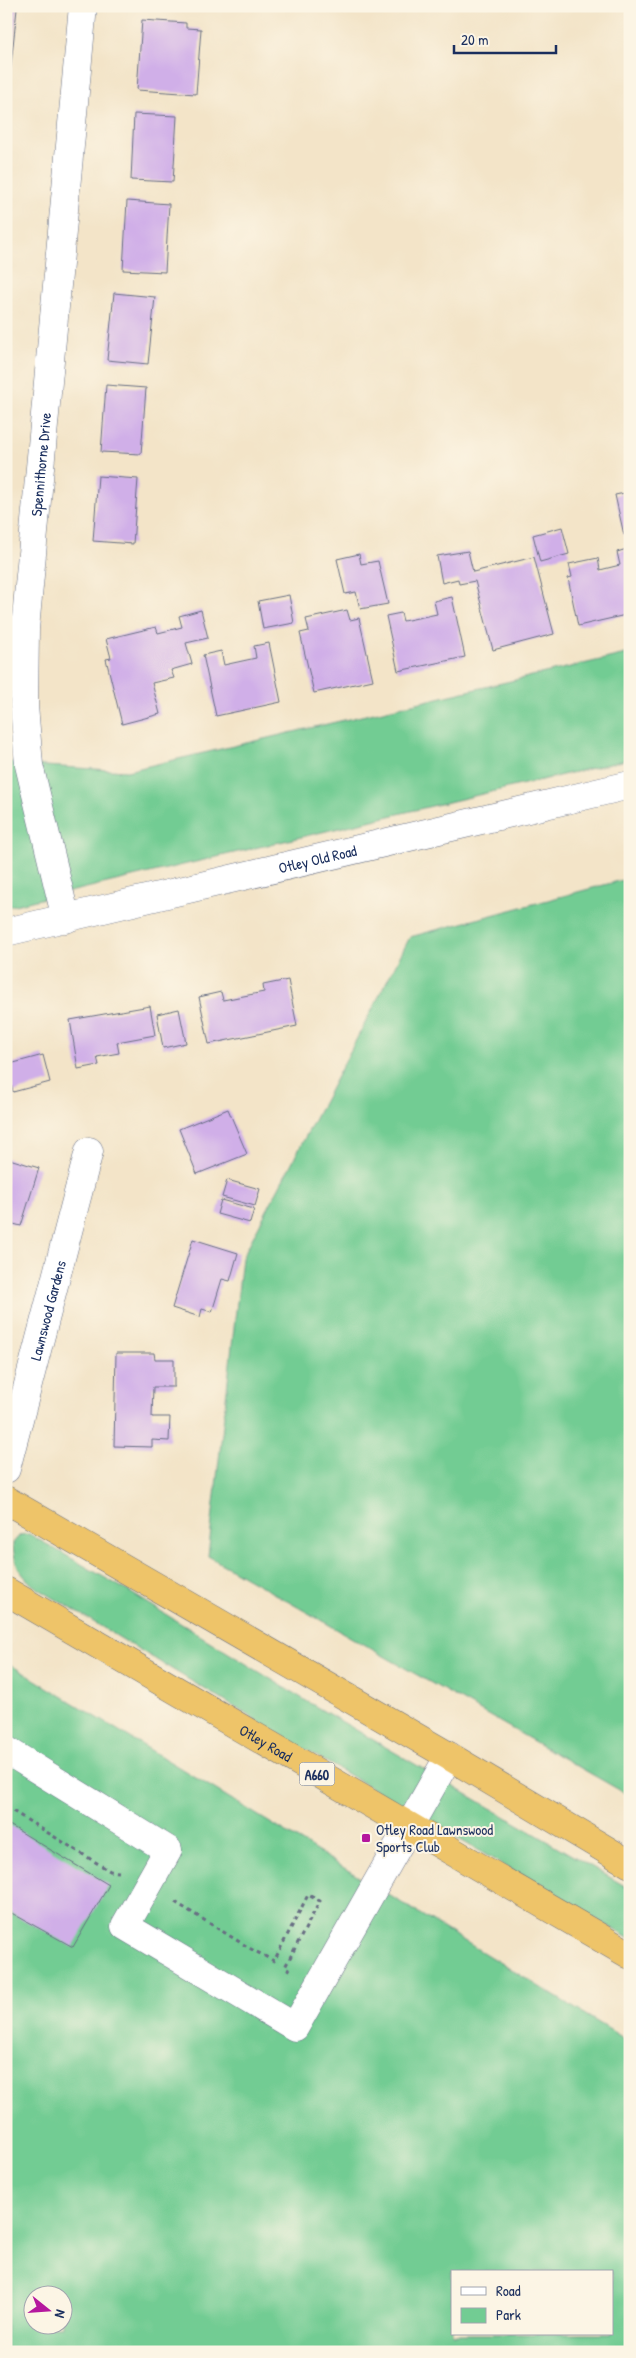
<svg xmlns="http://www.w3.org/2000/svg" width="636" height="2358" font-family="'Patrick Hand',sans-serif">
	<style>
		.green { fill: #72cc93; stroke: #467e78; fill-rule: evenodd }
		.building { fill: #d0afe8 }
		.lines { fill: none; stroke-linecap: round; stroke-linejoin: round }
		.minor-casing { stroke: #676e83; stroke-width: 29 }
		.highway-casing { stroke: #676e83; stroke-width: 29 }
		.path { stroke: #676e83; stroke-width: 3; stroke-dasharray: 4 4; stroke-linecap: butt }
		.minor { stroke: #fff; stroke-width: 28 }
		.highway { stroke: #eec469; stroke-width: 28 }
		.poi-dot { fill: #b5179e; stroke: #fcf5e5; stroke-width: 2 }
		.labels { text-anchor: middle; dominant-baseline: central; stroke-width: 4; stroke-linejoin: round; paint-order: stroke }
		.shield { fill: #fcf5e5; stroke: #5e6a86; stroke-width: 1 }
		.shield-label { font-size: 14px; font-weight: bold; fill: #1b2f5e }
		.street-label { font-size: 15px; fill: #1b2f5e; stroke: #fcf5e5 }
		.poi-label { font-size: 15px; fill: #1b2f5e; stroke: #fcf5e5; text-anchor: start }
	</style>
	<rect width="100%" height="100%" fill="#fcf5e5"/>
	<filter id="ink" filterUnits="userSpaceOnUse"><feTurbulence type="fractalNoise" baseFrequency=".02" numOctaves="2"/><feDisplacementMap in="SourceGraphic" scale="10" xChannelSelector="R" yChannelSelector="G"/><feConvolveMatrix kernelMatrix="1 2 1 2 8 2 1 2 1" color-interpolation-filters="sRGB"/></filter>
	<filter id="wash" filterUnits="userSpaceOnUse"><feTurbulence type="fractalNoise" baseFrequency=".0096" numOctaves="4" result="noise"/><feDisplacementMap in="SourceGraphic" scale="20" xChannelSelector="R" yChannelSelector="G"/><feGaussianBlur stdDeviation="1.12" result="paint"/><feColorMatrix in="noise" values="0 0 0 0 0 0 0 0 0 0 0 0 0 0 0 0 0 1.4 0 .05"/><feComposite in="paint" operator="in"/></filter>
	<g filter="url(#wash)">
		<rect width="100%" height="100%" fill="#f3e4c8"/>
		<g class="green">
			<polygon points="630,653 630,759 6,907 6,761 29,765 127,771"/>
			<polygon points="630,878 630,1796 208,1556 242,1258 410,937"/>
			<path d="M29 1534 128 1591 308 1702 630 1889V1939L289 1740 34 1586C19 1573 14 1563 13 1543L20 1535Z"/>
			<path d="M6 1662 630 2042V2352H6ZM452 2272H612V2334H452ZM32 2296H62V2326H32Z"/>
		</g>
		<g id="blocks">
			<g class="building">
				<polygon points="6,7 17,9 10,74 6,74"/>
				<polygon points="142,20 186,23 186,28 201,29 196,94 137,90"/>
				<polygon points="134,114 177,116 173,182 131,180"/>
				<polygon points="127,201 169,204 165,272 123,270"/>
				<polygon points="114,293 155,297 148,364 107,360"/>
				<polygon points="106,385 146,388 141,454 101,452"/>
				<polygon points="98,476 138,479 133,544 93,541"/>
				<polygon points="630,492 630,533 624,535 615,495"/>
				<polygon points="562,527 569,554 540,562 533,535"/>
				<polygon points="630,548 630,614 578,626 568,578 572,577 569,564 598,558 600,570 620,565 617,552"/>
				<polygon points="468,551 473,572 534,557 554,634 493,650 475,581 459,584 458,579 442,583 437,556"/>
				<polygon points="359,554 361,564 378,561 388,604 360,609 356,592 345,594 337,559"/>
				<polygon points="289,595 294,623 263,629 258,601"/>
				<polygon points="452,597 465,657 398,671 386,616 401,613 403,621 437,614 434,601"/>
				<polygon points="201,610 208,638 186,643 192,664 171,670 174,678 152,683 160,714 122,724 106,659 111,658 106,639 156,627 158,633 182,627 179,616"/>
				<polygon points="347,610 350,620 359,618 373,680 314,693 300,633 309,631 306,619"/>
				<polygon points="269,643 281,702 216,716 203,655 221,651 224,665 256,658 254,646"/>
				<polygon points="288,980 297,1026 209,1044 199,997 221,992 223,1000 264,992 263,985"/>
				<polygon points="150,1006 155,1035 117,1042 119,1053 97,1057 99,1065 78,1069 70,1020"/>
				<polygon points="179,1009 186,1043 163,1048 157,1014"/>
				<polygon points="6,1052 10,1064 43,1055 50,1082 13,1092 10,1080 6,1081"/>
				<polygon points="228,1109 247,1154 197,1174 179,1129"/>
				<polygon points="6,1158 39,1168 21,1226 6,1222"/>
				<polygon points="227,1180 260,1189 255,1206 222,1197"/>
				<polygon points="221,1200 254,1209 250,1223 217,1214"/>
				<polygon points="193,1239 238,1253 230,1281 222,1279 212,1312 202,1309 200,1317 172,1308"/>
				<polygon points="116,1353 154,1353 155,1359 174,1359 174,1387 153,1387 152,1417 170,1417 169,1441 152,1440 152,1447 114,1446"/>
				<polygon points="6,1823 109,1885 73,1947 6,1910"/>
			</g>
		</g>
	</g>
	<g filter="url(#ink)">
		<use href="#blocks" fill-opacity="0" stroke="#676e83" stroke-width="1"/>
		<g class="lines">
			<defs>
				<g id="minor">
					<path id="s1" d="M66 919 29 765 24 706 25 629 83 6"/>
					<path id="s2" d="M6 932 630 785"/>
					<path id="s3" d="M6 1469 89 1151"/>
					<polyline points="6,1750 168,1850 125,1926 295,2027 449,1756"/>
				</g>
				<g id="highway">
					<polyline points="6,1500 449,1756 630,1864"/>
					<path id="s4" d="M6 1591 630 1955"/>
				</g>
			</defs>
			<use href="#minor" class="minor-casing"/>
			<use href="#highway" class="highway-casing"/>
			<g class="path">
				<polyline points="6,1807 110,1871 119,1872"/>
				<polyline points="175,1902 251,1949 274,1961 308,1895 320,1901 285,1967 292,1971"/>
			</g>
			<use href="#minor" class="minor"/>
			<use href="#highway" class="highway"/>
		</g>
	</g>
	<rect class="poi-dot" x="361" y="1833" width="10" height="10" rx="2.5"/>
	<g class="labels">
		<rect class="shield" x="299.5" y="1762.5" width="35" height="23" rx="4"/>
		<g class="shield-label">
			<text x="317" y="1774">A660</text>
		</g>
		<g class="street-label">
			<text stroke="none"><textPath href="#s1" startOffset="460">Spennithorne Drive</textPath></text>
			<text stroke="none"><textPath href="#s2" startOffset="320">Otley Old Road</textPath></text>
			<text stroke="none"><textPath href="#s3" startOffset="164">Lawnswood Gardens</textPath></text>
			<text stroke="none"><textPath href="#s4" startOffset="301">Otley Road</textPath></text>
		</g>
		<g class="poi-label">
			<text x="376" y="1829">Otley Road Lawnswood<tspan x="376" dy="17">Sports Club</tspan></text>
		</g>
	</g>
	<rect width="636" height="2358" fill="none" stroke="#fcf5e5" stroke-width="25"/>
	<rect x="451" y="2270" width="162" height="65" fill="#fcf5e5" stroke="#a2a6af"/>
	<rect x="461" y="2287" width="25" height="8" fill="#ffffff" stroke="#a2a6af"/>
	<text x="496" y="2296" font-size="15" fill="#1b2f5e">Road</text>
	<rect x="461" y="2308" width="25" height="15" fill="#72cc93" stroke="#a2a6af"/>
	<text x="496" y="2320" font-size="15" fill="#1b2f5e">Park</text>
	<g transform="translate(48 2310) rotate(107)"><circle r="24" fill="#fcf5e5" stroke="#a2a6af"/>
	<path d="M0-4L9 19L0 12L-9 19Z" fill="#b5179e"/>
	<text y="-8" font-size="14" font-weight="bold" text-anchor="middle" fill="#1b2f5e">N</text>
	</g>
	<path d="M454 45v8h102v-8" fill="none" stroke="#1b2f5e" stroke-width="2.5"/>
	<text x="461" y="45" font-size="15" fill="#1b2f5e" stroke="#fcf5e5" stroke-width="4" paint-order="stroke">20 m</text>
</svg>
